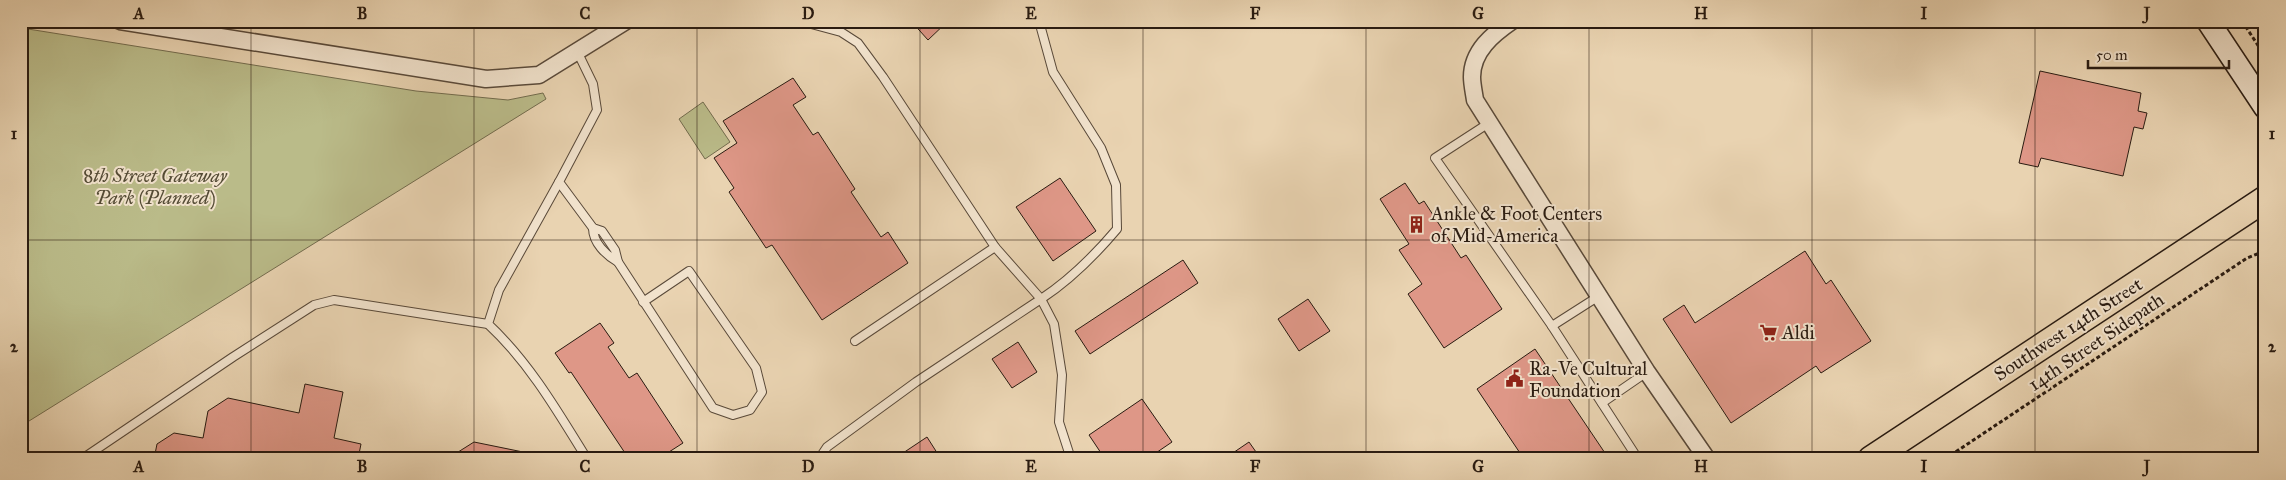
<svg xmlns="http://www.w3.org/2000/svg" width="2286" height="480" font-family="'IM FELL Great Primer',serif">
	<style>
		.green { fill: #babb89; stroke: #726b4d }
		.building { fill: #de9787; stroke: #291b11 }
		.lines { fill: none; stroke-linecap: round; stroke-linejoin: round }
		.lane-casing { stroke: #594939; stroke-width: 10 }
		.street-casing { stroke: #594939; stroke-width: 19 }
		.secondary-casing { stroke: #291b11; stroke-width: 25 }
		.primary-casing { stroke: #291b11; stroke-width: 28 }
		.path { stroke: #291b11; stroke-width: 3; stroke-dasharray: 4 2.5; stroke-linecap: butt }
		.lane { stroke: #f1e2cc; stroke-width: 8 }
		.street { stroke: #f1e2cc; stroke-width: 16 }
		.secondary { stroke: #f1e2cc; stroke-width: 22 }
		.primary { stroke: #e9d3b1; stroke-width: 25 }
		.grid { fill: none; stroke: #291b11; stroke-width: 1; stroke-opacity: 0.55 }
		.labels { text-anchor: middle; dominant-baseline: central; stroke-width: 4; stroke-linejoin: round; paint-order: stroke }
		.park-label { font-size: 19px; font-style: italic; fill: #544b35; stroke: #f1e2cc }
		.poi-label { font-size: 19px; fill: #291b11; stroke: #f1e2cc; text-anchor: start }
		.street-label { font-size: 19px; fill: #291b11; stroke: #f1e2cc }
		.neatline { fill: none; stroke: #291b11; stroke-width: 2 }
		.grid-label { font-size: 16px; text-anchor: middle; font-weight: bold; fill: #291b11 }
	</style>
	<rect width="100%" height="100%" fill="#e9d3b1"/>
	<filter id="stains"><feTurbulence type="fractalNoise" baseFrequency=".004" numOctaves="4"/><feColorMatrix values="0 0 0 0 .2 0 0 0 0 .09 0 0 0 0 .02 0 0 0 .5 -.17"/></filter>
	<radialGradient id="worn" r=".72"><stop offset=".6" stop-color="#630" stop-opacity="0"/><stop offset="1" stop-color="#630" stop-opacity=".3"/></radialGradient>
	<g class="green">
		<polygon points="21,26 28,29 416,91 508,100 543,93 546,99 21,426"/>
		<polygon points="703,102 730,142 705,159 679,119"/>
	</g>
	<g class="building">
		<polygon points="911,21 948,21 928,40"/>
		<polygon points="2040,71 2141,93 2138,111 2147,113 2143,129 2134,127 2123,176 2041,158 2038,167 2019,163"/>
		<polygon points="793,78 806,97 793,105 813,135 818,132 855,189 851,192 881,237 888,232 908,263 822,320 772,245 766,248 729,192 734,188 714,158 737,143 723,121"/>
		<polygon points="1060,178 1096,231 1053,261 1016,207"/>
		<polygon points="1405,183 1419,204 1424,201 1461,258 1466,255 1502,309 1444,348 1408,294 1422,284 1399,250 1409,244 1380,199"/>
		<polygon points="1805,251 1826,284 1831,280 1871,341 1821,373 1816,366 1731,423 1663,319 1684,305 1695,323"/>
		<polygon points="1183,260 1198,283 1090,354 1075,331"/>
		<polygon points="1308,299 1330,331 1299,351 1278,319"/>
		<polygon points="600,323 614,343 608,347 629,378 637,373 683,443 658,459 629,459 571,372 569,373 555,353"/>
		<polygon points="1018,342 1037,372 1012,388 992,359"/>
		<polygon points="1535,349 1609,459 1524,459 1477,389"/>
		<polygon points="305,384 343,392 334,438 361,444 358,459 154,459 157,444 174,433 203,438 208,411 228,398 299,413"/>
		<polygon points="1142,399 1172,442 1147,459 1105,459 1089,435"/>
		<polygon points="927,437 941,459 894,459"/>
		<polygon points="474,442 523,452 522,459 447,459"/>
		<polygon points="1249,442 1261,459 1224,459"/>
	</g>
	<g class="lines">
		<defs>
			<g id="lane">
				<polyline points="800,21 841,32 858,43 883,77 995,247 855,341"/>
				<polyline points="577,51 593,84 597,110 559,182 593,228 602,231 615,250 618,262 713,408 733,415 750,410 762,392 756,368 689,271 643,302"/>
				<polyline points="1489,123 1435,158 1552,326"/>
				<path d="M559 182 499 290 488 324C529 362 558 412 587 459"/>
				<path d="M593 228C593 243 606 255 618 262"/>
				<path d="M995 247 1041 299C1070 280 1095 255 1117 229L1116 185 1101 148 1053 72 1039 21"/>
				<polyline points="1599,296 1552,326 1638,459"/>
				<polyline points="1602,403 1647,372"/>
				<polyline points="82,459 233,357 314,305 334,300 488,324"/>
				<polyline points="819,459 827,447 916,382 1041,299 1054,324 1062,375 1059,422 1071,459"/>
			</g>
			<g id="street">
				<polyline points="120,21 486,79 539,75 626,21"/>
				<path d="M1512 21C1493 34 1472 51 1472 77 1472 84 1474 93 1475 100L1647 372 1707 459"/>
			</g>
			<polyline id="secondary" points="2208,21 2265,107"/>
			<polyline id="primary" points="1871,459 2265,199"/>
		</defs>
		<use href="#lane" class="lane-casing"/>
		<use href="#street" class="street-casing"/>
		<use href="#secondary" class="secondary-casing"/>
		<use href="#primary" class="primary-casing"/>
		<g class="path">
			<polyline points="2242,21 2265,56"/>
			<polyline points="1945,459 2247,258 2265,251"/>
		</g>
		<use href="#lane" class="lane"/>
		<use href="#street" class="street"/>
		<use href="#secondary" class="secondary"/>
		<use href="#primary" class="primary"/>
	</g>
	<path class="grid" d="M251 21V459M474 21V459M697 21V459M920 21V459M1143 21V459M1366 21V459M1589 21V459M1812 21V459M2035 21V459M21 240H2265"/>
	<defs>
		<symbol id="building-bare" viewBox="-9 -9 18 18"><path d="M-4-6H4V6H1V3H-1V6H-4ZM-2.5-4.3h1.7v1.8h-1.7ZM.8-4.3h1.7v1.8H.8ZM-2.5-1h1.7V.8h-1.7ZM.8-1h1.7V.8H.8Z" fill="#8f2418" stroke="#f1e2cc" stroke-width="2.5" paint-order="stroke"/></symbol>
		<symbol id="supermarket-bare" viewBox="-9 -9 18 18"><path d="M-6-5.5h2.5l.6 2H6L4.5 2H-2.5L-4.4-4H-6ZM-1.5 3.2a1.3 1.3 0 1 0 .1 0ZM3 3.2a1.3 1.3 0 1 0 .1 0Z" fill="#8f2418" stroke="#f1e2cc" stroke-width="2.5" paint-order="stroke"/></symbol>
		<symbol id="civic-bare" viewBox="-9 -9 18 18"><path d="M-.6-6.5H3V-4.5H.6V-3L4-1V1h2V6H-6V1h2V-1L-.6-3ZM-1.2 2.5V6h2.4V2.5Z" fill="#8f2418" stroke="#f1e2cc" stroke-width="2.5" paint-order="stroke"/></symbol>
	</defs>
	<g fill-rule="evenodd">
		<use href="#building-bare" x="1404" y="212" width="25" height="25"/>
		<use href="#supermarket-bare" x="1756" y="320" width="25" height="25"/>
		<use href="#civic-bare" x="1502" y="366" width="25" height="25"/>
	</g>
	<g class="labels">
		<g class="park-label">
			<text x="155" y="175">8th Street Gateway<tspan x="155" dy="22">Park (Planned)</tspan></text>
		</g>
		<g class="poi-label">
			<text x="1431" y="213">Ankle &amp; Foot Centers<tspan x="1431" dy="22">of Mid-America</tspan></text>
			<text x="1782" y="332">Aldi</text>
			<text x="1529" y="368">Ra-Ve Cultural<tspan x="1529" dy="22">Foundation</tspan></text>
		</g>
		<g class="street-label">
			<text transform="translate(2068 329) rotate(-33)">Southwest 14th Street</text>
			<text transform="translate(2096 342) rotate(-34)">14th Street Sidepath</text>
		</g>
	</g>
	<rect width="2286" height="480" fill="none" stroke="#e9d3b1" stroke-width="55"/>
	<path d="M2088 60v8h141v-8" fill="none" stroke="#291b11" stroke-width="2.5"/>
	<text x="2096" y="60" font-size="15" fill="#291b11" stroke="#f1e2cc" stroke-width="4" paint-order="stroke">50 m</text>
	<rect x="28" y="28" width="2230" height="424" class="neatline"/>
	<g class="grid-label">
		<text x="139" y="19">A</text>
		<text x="362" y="19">B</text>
		<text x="585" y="19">C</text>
		<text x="808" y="19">D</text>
		<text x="1031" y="19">E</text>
		<text x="1255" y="19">F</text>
		<text x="1478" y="19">G</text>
		<text x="1701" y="19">H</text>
		<text x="1924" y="19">I</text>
		<text x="2147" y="19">J</text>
		<text x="14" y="139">1</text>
		<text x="2272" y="139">1</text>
		<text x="14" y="352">2</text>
		<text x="2272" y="352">2</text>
		<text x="139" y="472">A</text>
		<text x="362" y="472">B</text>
		<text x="585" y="472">C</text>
		<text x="808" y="472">D</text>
		<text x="1031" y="472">E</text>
		<text x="1255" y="472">F</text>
		<text x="1478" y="472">G</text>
		<text x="1701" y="472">H</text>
		<text x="1924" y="472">I</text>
		<text x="2147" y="472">J</text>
	</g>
	<rect width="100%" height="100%" filter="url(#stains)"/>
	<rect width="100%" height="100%" fill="url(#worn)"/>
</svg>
